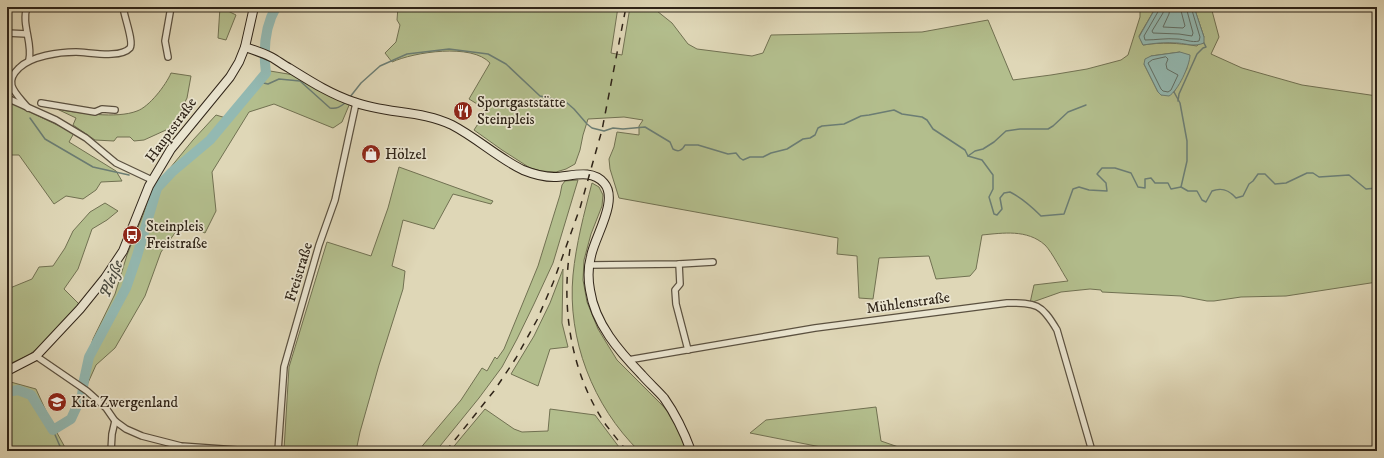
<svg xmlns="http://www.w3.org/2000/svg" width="1384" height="458" font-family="'IM FELL DW Pica',serif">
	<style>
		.green { fill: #b3be8d; stroke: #717152; fill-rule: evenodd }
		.water { fill: #93b9b2; stroke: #6b7d74 }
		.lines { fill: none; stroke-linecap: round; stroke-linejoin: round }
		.shore { stroke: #616e65; stroke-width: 1 }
		.stream { stroke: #6b7d74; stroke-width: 1.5 }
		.river { stroke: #93b9b2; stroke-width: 10 }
		.street-casing { stroke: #5b5140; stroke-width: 8 }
		.secondary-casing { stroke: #2f2418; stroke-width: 10 }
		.street { stroke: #eae5d0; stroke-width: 5.5 }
		.secondary { stroke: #eae5d0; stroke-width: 8 }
		.rail { stroke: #2f2418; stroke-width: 1.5; stroke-dasharray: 7 7; stroke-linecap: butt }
		.labels { text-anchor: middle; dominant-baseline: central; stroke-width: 3.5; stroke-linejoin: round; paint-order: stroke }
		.poi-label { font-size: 15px; fill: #2f2418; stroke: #eae5d0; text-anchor: start }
		.street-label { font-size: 15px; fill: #2f2418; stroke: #eae5d0 }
		.water-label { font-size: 16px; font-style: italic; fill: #48493e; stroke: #eae5d0 }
	</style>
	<rect width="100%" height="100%" fill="#dfd7b7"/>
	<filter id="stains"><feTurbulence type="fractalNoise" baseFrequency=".005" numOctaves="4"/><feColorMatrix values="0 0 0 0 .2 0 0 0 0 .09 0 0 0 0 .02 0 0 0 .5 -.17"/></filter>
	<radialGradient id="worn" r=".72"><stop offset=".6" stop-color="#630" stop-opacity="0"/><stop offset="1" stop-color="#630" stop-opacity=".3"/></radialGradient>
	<g class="green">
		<polygon points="220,7 229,7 228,11 236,15 226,40 218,38"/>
		<path d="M398 7H618L611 53 622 55 630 7H652L672 23 688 44 697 49 752 56 763 53 771 35 922 32 988 20 1013 80 1051 75 1087 69 1121 60 1128 55 1140 17V7H1156L1139 36 1143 45C1162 42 1178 43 1197 46L1204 37 1194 7H1211L1219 37 1211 54 1242 68 1302 85 1377 96V282L1286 296 1241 297 1214 301H1207L1181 296 1102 292 1101 290 1090 289 1061 292 1030 303 1034 285 1068 281C1062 272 1052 252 1045 245 1027 229 1003 233 982 235L976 269 970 276 936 279 929 256 879 258 873 299 859 298 857 256 837 254 838 238 619 198 610 169 609 159 614 147 617 132 639 135V126L643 120 624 117 588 119 583 135 580 150 575 164 566 169 556 172 541 171 530 168 502 150 474 130 487 110 469 99 490 63C472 43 414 52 392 62L385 53 396 42 400 25 397 20ZM1180 52 1187 68 1174 92 1161 95 1158 92 1144 64 1151 56Z"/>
		<polygon points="270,71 294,75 350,103 342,122 333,128 274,104 249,112 212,172 216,211 205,233 183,222 161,252 145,296 115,348 96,365 87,385 80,381 93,339 115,294 127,255 147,205 157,184 193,140 216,115 226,118"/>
		<path d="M171 73 191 76 187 98 182 108 177 125 144 140 134 141 130 137H117L114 141 95 140 73 125 76 118 57 109C78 113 117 119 137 111 149 107 166 85 171 73Z"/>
		<polygon points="7,101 74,133 69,142 116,171 122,181 101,182 96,190 83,199 66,196 54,204 19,155 7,155"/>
		<polygon points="399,167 493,201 491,204 453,194 434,229 403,220 392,266 405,271 403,289 379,365 360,432 356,451 288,451 284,450 289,367 327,242 371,256 388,208"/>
		<polygon points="578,180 553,263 534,304 517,339 502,367 479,398 436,451 418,451 461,400 482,368 487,371 495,357 497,359 504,349 538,266 560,195 562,185 565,181"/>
		<path d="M592 183 599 187 603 195 602 206 591 234 584 260 583 280 587 302 598 329 617 360 661 404 672 416 687 451H639C593 406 567 339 573 275 576 244 584 214 592 183Z"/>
		<polygon points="105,203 118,211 107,220 92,229 78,269 64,289 81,306 68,316 46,341 29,355 7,365 7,293 10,288 32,279 39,267 53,266 65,248 73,231 90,212"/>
		<polygon points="563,269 562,323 568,347 550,349 538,386 511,374 534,336 550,303"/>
		<polygon points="7,381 36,389 51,422 67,451 7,451"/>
		<polygon points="876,407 881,441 910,451 856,451 849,449 848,451 837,451 836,450 750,433 766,420"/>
		<polygon points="485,409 514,429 522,432 548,431 550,409 595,415 622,451 450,451"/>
	</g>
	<g class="water">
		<path d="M1156 7H1194L1204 37V43C1194 47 1188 44 1178 43 1166 42 1155 43 1143 45L1139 37Z"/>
		<path d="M1180 52 1190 55C1190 65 1178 91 1169 96L1161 95 1158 92 1144 64 1145 59 1151 56Z"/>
	</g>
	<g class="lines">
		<g class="shore">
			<path d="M1159 7V10L1144 36 1145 40C1156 40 1166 38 1177 39 1184 39 1192 43 1199 41L1200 37 1191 7"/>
			<polyline points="1164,7 1163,13 1152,31 1153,33 1179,34 1192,36 1193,33 1186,7"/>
			<polyline points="1170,7 1169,14 1163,27 1183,28 1185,26 1180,7"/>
			<polygon points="1166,57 1168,59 1166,64 1167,69 1178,75 1171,90 1168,92 1163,91 1161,89 1148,63 1152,60"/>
		</g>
		<g class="stream">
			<path d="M259 82 268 84 279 79 300 81 330 108C337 109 340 107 345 103"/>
			<polyline points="1174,92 1180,103 1187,141 1187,161 1181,187"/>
			<path d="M350 97 361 83 380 66 407 54 449 49 488 54 506 64 540 96 566 102 574 109 587 124 592 128 604 131 613 128 623 129 645 127 670 142 673 149C678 152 682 151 685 145H698L728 154 736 153 740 158 743 160 750 157H763L771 153 787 149 803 139 810 138 815 135 818 128 822 126 844 124 861 116 869 115 894 110 902 114 922 117 927 120 933 129 965 150 968 156 982 160 993 175V189L989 197 994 214 997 215 1002 209 1000 198 1004 193 1010 192C1022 198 1031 206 1041 216L1064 214 1073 189 1079 187 1089 190 1107 191 1106 183 1097 174 1102 168H1115L1131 173 1138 187 1145 188V179L1151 178 1155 183H1168L1171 189 1181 187 1188 191H1197L1202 200 1206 202 1212 191C1222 187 1229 190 1236 198L1243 196 1249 184 1253 181 1258 174H1265L1275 184 1286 183 1307 173H1313L1319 177 1349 175 1366 189 1377 188"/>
			<polyline points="1178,101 1179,94 1197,54 1203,48 1206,47 1204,43"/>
			<polyline points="30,118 45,139 93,167 129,175"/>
			<polyline points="968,156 975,151 983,149 994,142 1006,131 1020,129 1048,129 1053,126 1068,112 1086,105"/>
			<polyline points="53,430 62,451"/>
		</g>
		<path class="river" d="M7 392 18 390 31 395 53 430 71 419 82 395 84 380 89 357 126 288 137 256 157 188 172 172 210 140 266 73C263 50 264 28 276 7"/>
		<defs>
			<g id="street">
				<path d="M27 7C21 24 33 43 29 60"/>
				<polyline points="7,33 27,34"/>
				<polyline points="168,57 165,41 171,7"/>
				<polyline points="7,98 56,120 86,138 116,163 152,180"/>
				<polyline points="41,103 95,112 102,109 115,110"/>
				<path d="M28 108C17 94 2 84 19 68 31 56 59 52 76 52 89 52 120 59 130 48 134 42 124 16 123 7"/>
				<polyline points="679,264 680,284 675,290 676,304 688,350"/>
				<polyline points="589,265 679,264 713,262"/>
				<polyline points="36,356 87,391 106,408 115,421 126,429 142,436 181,446 251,451"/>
				<path d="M628 360 815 328 1007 303C1036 303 1041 303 1057 330L1092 451"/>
				<polyline points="111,451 112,434 115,421"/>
				<polyline points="278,451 284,367 319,245 335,200 356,103"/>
			</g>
			<g id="secondary">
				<path d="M245 47C254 50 263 53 271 57 277 60 283 65 289 68 310 81 330 94 354 102 385 114 422 110 452 125 477 138 498 158 523 170 533 174 543 177 554 177 570 177 591 168 604 183 619 200 595 236 591 256 588 267 588 279 590 290 595 324 619 351 642 375 649 383 657 390 664 398 676 415 684 432 691 451"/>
				<polyline points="7,371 36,356 80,309 105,278 123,251 149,186 171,149 230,77 239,62 245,47 254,7"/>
			</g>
		</defs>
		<use href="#street" class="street-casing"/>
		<use href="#secondary" class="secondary-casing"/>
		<use href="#street" class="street"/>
		<use href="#secondary" class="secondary"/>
		<g class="rail">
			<path d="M570 249C561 309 571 374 606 425 613 434 620 443 627 451"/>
			<polyline points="446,451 494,391 516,358 537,320 553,283 580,208 602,130 626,7"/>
		</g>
	</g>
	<defs>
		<symbol id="restaurant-disc" viewBox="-11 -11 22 22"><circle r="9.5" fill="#8f2418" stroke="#eae5d0"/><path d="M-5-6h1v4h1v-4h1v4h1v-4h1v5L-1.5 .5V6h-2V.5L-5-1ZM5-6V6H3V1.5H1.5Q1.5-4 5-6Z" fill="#fff"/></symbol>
		<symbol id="shop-disc" viewBox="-11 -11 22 22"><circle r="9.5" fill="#8f2418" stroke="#eae5d0"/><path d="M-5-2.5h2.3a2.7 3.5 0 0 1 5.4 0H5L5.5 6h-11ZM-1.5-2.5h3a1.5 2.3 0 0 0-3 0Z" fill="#fff"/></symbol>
		<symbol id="bus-disc" viewBox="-11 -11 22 22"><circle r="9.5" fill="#8f2418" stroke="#eae5d0"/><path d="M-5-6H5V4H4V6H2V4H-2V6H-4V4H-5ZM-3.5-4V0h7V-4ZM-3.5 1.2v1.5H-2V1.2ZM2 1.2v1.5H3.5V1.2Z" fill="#fff"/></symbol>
		<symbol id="school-disc" viewBox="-11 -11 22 22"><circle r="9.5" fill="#8f2418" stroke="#eae5d0"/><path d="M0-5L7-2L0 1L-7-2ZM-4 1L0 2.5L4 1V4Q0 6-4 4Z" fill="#fff"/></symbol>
	</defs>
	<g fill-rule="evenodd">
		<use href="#restaurant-disc" x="452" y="100" width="22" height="22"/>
		<use href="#shop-disc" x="360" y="143" width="22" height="22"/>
		<use href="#bus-disc" x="121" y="224" width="22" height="22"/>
		<use href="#school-disc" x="46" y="391" width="22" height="22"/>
	</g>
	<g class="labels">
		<g class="poi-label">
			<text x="477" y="102">Sportgaststätte<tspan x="477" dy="17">Steinpleis</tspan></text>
			<text x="385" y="154">Hölzel</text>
			<text x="146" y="226">Steinpleis<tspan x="146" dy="17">Freistraße</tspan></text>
			<text x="71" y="402">Kita Zwergenland</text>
		</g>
		<g class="street-label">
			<text transform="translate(171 130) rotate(-54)">Hauptstraße</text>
			<text transform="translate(299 272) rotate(-73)">Freistraße</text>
			<text transform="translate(908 303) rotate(-8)">Mühlenstraße</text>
		</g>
		<g class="water-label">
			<text transform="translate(111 279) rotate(-68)">Pleiße</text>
		</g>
	</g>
	<rect width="1384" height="458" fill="none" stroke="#dfd7b7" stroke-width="24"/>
	<rect x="8" y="8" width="1368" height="442" fill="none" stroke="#2f2418" stroke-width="2"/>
	<rect x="12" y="12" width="1360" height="434" fill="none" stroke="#2f2418"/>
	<rect width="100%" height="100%" filter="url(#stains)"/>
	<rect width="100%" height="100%" fill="url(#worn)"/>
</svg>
